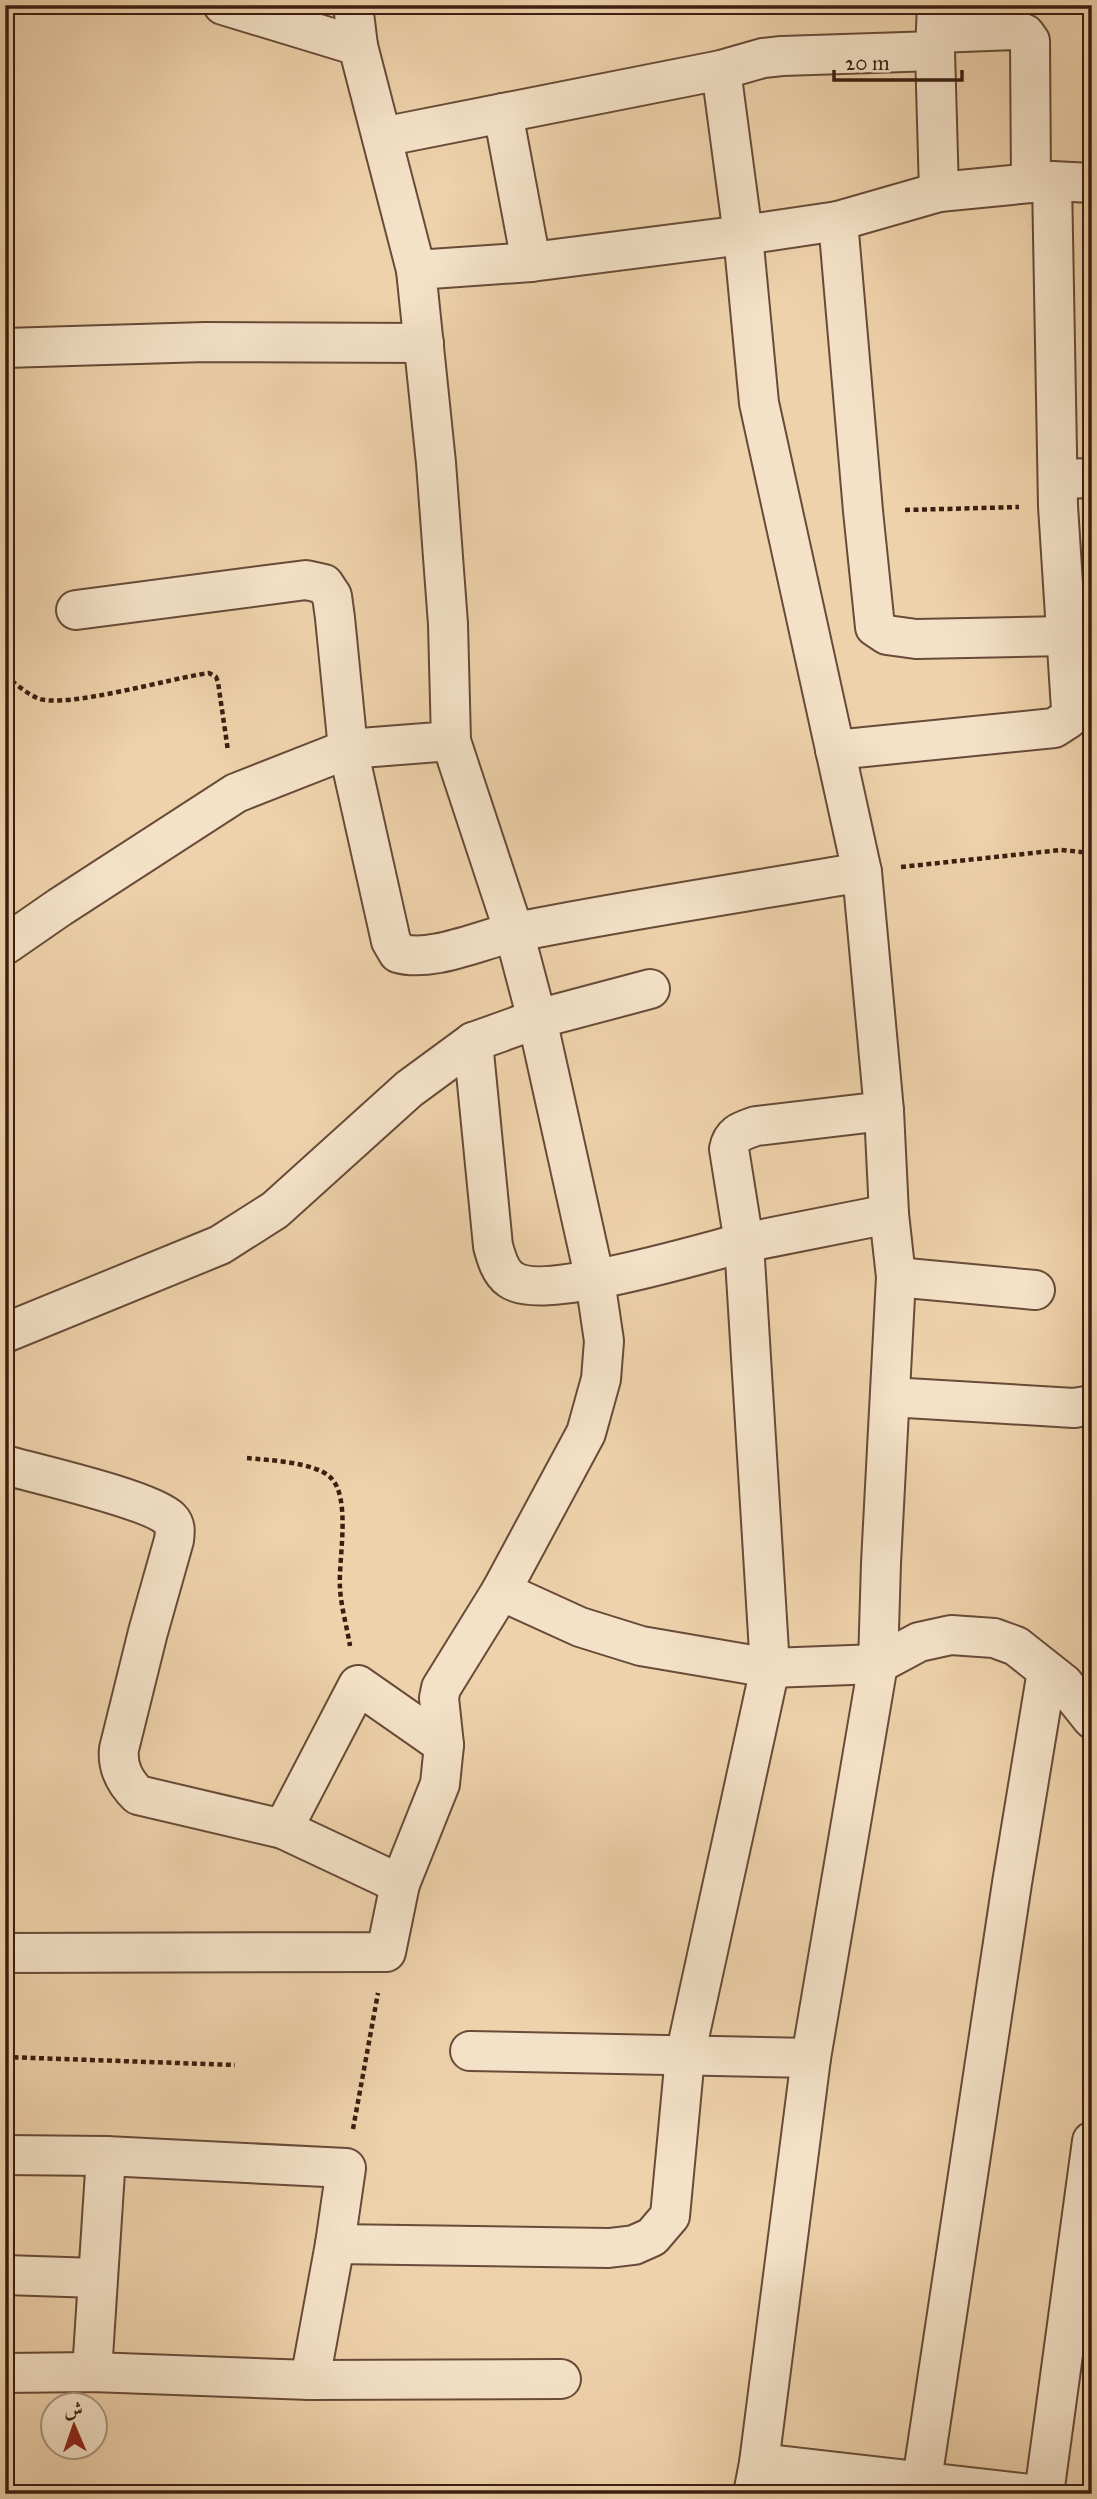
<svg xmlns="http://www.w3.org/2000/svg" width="1097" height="2499" font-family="'IM FELL Great Primer',Amiri,serif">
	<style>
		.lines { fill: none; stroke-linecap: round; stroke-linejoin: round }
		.minor-casing { stroke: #684b38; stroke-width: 42 }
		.path { stroke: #3b1e11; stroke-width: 4.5; stroke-dasharray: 5 3.5; stroke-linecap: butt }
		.minor { stroke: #f4e2c8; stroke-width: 38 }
	</style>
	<rect width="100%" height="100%" fill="#eed2ab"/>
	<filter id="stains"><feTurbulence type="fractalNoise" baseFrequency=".00286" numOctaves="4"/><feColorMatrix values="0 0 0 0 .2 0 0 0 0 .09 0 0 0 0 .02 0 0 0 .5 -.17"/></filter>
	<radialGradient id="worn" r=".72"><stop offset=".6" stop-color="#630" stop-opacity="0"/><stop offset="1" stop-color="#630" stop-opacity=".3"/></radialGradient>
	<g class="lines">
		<defs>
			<g id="minor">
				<polyline points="353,5 358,46"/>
				<polyline points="937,5 935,51 939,192"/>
				<polyline points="936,33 1015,30 1025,34 1030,41 1031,183"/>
				<polyline points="503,113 531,262"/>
				<polyline points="382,137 721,70 763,58 782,56 935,51"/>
				<polyline points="838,221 863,511 875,627 887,635 916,639 1067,636"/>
				<polyline points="416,270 531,262 743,235 838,221 939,192 1052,181 1092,183"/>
				<polyline points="5,348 205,342 424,343"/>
				<polyline points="1058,479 1092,478"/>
				<path d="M76 610 306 580 324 584 332 596 335 618 348 749 391 941 398 953C432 963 481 939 516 932 631 909 747 892 862 872"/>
				<polyline points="451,741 514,932 537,1019 595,1280 604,1341 601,1379 586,1433 501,1591"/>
				<polyline points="835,750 1054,728 1068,719 1071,709 1058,506 1052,181"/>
				<polyline points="5,945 60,907 236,793 348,749 451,741 448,624 436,463 416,270 358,46 223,5"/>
				<path d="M650 989 537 1019 473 1042 493 1246C496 1257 500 1272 510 1279 542 1303 701 1253 743 1243 792 1233 841 1224 889 1214"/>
				<polyline points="896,1277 1035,1290"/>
				<polyline points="5,1333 220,1245 275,1210 409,1089 473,1042"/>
				<polyline points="890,1397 1074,1408 1092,1405"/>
				<path d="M5 1465C37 1474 152 1500 170 1519 176 1525 175 1532 174 1540L148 1632 119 1749C117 1768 125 1782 138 1795L283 1829 400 1884"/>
				<polyline points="283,1829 358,1685 444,1745"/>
				<polyline points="5,1953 386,1952 400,1884 440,1784 444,1745 439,1698 441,1688 501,1591 580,1627 641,1646 770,1668 878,1664 919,1642 951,1635 994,1638 1016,1646 1064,1684 1092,1719"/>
				<polyline points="470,2051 811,2058 878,1664 881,1563 896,1277 889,1214 884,1111 862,872 759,403 743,235 721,70"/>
				<polyline points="5,2155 106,2156 346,2168 335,2244 310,2380"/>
				<path d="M335 2244 609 2248 634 2245 652 2237 670 2216 685 2056 770 1668 744 1243 729 1149C732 1133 742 1131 756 1126L884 1111"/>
				<polyline points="5,2275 97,2278"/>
				<polyline points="92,2372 106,2156"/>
				<polyline points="5,2373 92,2372 310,2380 561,2379"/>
				<polyline points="759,2463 811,2058"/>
				<polyline points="922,2480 1012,1883 1047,1671"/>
				<polyline points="753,2494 759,2463 1030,2494"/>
				<polyline points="1044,2494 1092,2141"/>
			</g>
		</defs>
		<use href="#minor" class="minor-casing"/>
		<g class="path">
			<polyline points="905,510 1019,507"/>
			<path d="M5 676C15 683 26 693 37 698 63 710 175 677 209 673L216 677 218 682 228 751"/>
			<polyline points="901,867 1061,850 1092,853"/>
			<path d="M247 1458C268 1460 314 1462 330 1477 352 1497 338 1560 340 1588 341 1607 347 1627 350 1646"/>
			<polyline points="5,2057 235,2065"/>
			<polyline points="353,2129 378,1993"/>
		</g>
		<use href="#minor" class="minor"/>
	</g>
	<rect width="1097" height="2499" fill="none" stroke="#eed2ab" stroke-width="28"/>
	<rect x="7" y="7" width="1083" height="2485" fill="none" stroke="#3b1e11" stroke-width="3.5"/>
	<rect x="14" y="14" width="1069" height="2471" fill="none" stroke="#3b1e11" stroke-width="2"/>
	<g transform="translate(74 2426) rotate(358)"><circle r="33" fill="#f4e2c8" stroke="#aa947f" stroke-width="2"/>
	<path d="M0-5L12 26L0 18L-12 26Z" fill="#8f2418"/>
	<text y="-10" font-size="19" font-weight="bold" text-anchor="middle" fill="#3b1e11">ش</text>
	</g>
	<path d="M834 70v10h128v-10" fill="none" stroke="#3b1e11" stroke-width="3.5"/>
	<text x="845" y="70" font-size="21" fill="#3b1e11" stroke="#f4e2c8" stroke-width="5" paint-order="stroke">20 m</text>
	<rect width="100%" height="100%" filter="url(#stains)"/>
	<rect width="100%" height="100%" fill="url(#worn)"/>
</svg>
